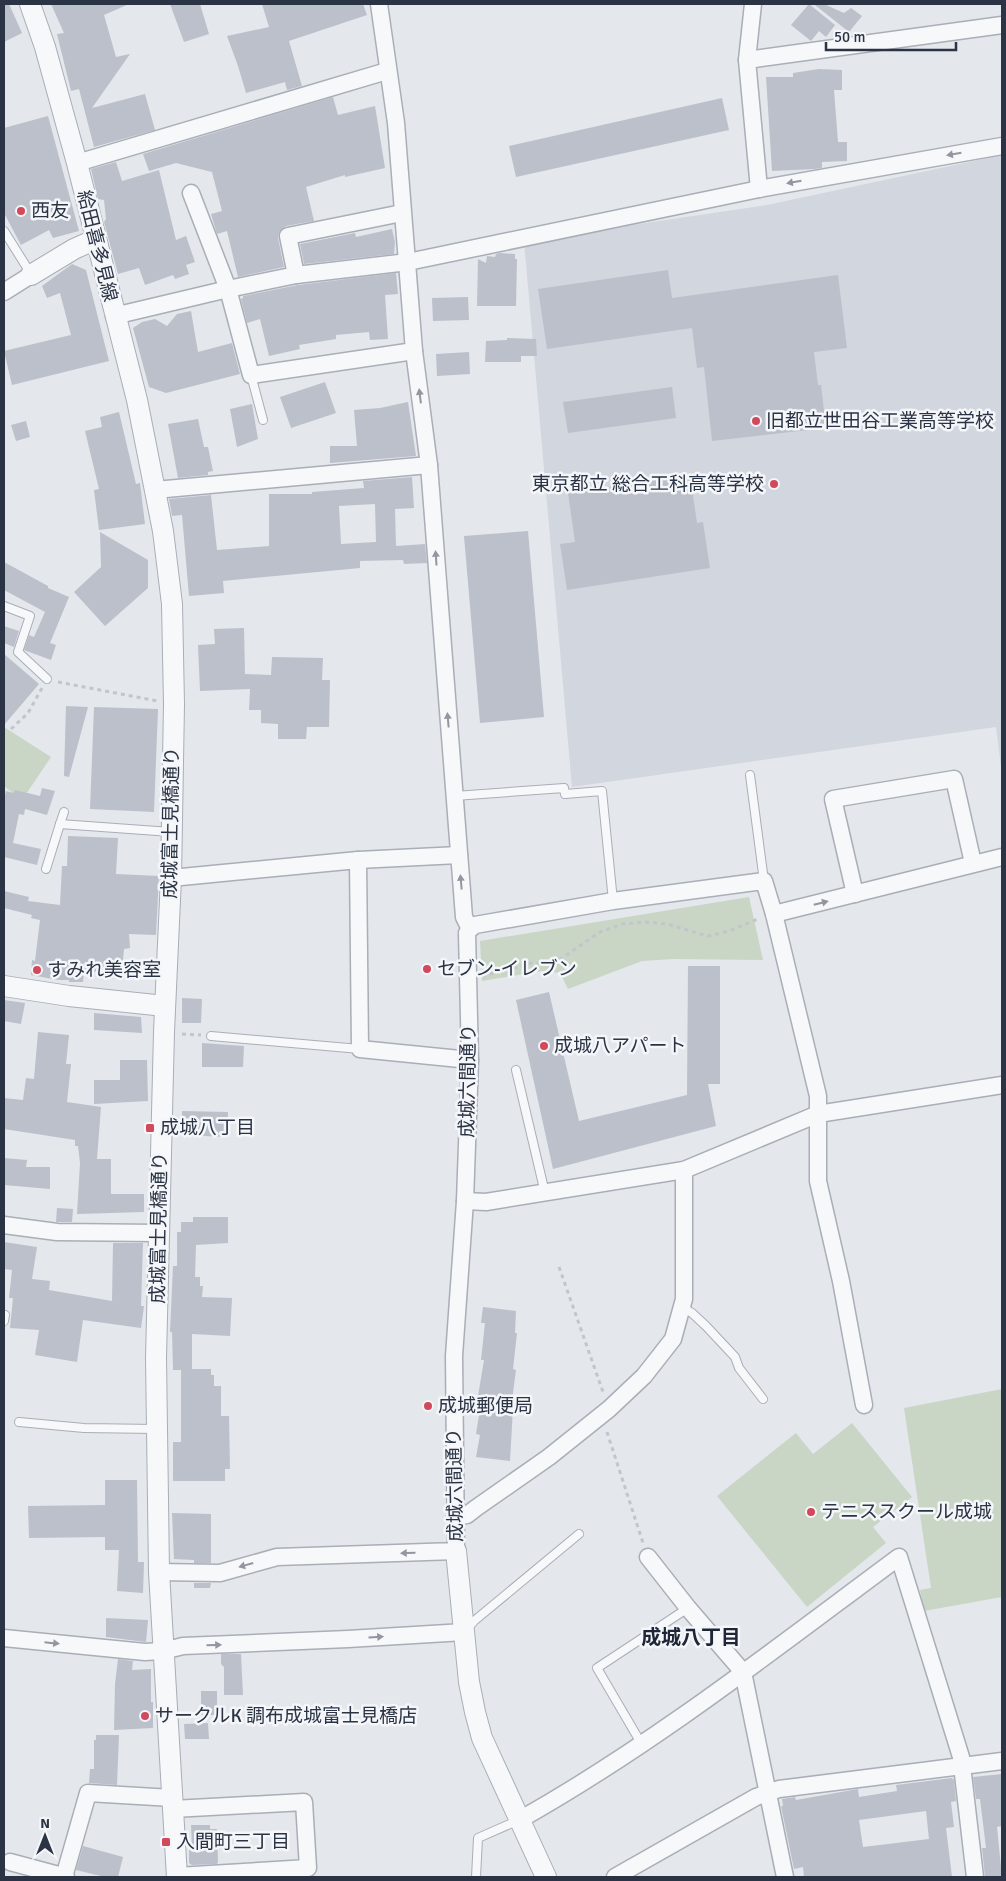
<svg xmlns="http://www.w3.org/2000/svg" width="1006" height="1881" font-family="Signika,'Noto Sans JP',sans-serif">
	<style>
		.built { fill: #d2d6de }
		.green { fill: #c9d6c5 }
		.building { fill: #bbc0ca; fill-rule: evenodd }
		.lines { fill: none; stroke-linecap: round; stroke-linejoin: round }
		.service-casing { stroke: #a9aeb7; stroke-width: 10 }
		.minor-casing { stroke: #a9aeb7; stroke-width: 19 }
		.tertiary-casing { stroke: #a9aeb7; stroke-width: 22 }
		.path { stroke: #c2c5cb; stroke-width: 3; stroke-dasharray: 4 4; stroke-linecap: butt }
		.service { stroke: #f7f8fa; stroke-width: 8 }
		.minor { stroke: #f7f8fa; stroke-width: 16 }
		.tertiary { stroke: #f7f8fa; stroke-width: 20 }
		.oneway { fill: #9196a0 }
		.poi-dot { fill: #d1495b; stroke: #f4f6f9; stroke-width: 2 }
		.labels { text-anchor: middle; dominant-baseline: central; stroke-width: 5; stroke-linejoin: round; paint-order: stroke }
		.poi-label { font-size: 19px; fill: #2b3445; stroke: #f4f6f9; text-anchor: start }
		.street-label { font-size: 19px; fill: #2b3445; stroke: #f4f6f9 }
		.neighbourhood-label { font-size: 20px; font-weight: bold; fill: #1d2536; stroke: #f4f6f9 }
	</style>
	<rect width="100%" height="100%" fill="#e4e7ec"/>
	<polygon class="built" points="1002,155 1002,775 996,727 572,787 524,241 767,205"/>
	<g class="green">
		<polygon points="4,727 51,757 22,800 4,786"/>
		<polygon points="749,897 763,960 673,959 642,961 568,989 560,973 542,971 482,981 480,941"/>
		<polygon points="1002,1389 1002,1597 924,1611 920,1590 931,1588 904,1408"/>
		<polygon points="852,1423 912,1497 873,1527 886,1543 807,1607 717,1496 796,1433 813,1454"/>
	</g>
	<g class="building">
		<polygon points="4,4 9,4 22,33 4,42"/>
		<polygon points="51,4 129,4 104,15 116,57 130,54 92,108 145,94 155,130 94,147 79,89 71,91 57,34 64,33"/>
		<polygon points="170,4 200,4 209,34 184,42"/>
		<polygon points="262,4 363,4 367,15 289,41 302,86 287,90 285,82 246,93 238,66 227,36 269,27"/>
		<polygon points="809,4 835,25 826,37 819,31 811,41 791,25"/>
		<polygon points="816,4 824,4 844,13 851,8 862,16 849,32 815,5"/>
		<polygon points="819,69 842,70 842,90 834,90 838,142 847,142 847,161 822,162 822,168 815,169 772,171 766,77 793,77 793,73"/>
		<polygon points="333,97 338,115 375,106 385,168 345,177 345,175 306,187 314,221 286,226 279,232 278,238 284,267 238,277 227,231 217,234 211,214 222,211 212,172 176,163 149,171 143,154"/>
		<polygon points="722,98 729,130 516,177 509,146"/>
		<polygon points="48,116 79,231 53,238 49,230 21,245 4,213 4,128"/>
		<polygon points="116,162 122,181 159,170 176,240 186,236 195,262 186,265 189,274 175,279 173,275 145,285 139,268 118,274 104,222 106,219 104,200 98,199 91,169"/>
		<polygon points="392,229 395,242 394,254 304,264 300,244 355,233 356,237"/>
		<polygon points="500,253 515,254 515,259 517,259 516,306 477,306 478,259 486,263 487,256 495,257 496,254"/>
		<polygon points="72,264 86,270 109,361 12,385 4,351 71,335 60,293 47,298 42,286"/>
		<polygon points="668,270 672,298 838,275 847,348 814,352 818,385 821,385 826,428 712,441 704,367 697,368 692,328 547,349 538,289"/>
		<polygon points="396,273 398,294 385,295 388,339 370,340 369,332 336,335 336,339 299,345 300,349 269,356 260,319 247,323 241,299 243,298 243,296 298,285"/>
		<polygon points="468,297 469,320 433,321 432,298"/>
		<polygon points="191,311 198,352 232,343 240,374 166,393 149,387 133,328 142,322 155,319 167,326 177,314"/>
		<polygon points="507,338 536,339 537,356 521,356 521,362 485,362 486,341 507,340"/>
		<polygon points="469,352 470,374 437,376 436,354"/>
		<polygon points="325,382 336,413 291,428 280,397"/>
		<polygon points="672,387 676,418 568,433 563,402"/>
		<polygon points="408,402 416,456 330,463 330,446 357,446 354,410 380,408"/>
		<polygon points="252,404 258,439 237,447 230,409"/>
		<polygon points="119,412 136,484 140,483 145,524 99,530 94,490 99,489 85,431 102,427 100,417"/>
		<polygon points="198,419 204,447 208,447 213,471 208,472 208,475 178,478 168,424"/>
		<polygon points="26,421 30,437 16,441 11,425"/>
		<polygon points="690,475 697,523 703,522 710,568 567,590 560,544 575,542 568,493"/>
		<path d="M412 477 414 508 395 509 396 546 425 544 427 563 404 564 403 560 360 561V568L223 581 224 593 189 596 182 515 172 516 169 499 211 495 217 550 269 546V494H312V492L364 488 363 481ZM375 504 376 542 341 544 339 506Z"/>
		<polygon points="528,531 544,717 480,723 464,536"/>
		<polygon points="100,532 148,560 148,588 105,626 74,592 101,567"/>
		<polygon points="4,562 48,586 48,588 69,597 50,643 56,645 51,660 24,650 29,635 34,637 45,612 4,590"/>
		<polygon points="4,626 19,631 14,647 4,643"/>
		<polygon points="244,628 245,674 271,675 272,657 323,658 322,680 330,680 329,727 307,727 306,739 278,739 278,724 261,723 261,710 249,710 250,689 200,691 198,645 215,644 214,629"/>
		<polygon points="4,654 39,684 4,725"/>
		<polygon points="66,706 88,707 69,777 64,776"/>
		<polygon points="94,707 158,709 154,812 90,809"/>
		<polygon points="42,788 55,791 47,815 25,809 24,815 19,814 13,843 41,849 37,865 4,857 4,799 6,791 14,793 15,790 40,796"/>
		<polygon points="68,836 118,838 116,874 159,876 156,935 129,934 130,948 124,949 122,971 84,972 83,982 69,982 69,980 58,980 31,975 32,960 35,961 40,920 31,918 32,915 4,908 4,891 29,897 28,901 60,905 62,866 67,866"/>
		<polygon points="688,966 720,966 720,1084 708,1084 716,1126 553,1169 516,1000 549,992 579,1121 687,1095"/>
		<polygon points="182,998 202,999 201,1023 182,1023"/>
		<polygon points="4,1000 25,1003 21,1024 4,1021"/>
		<polygon points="94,1013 141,1017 142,1033 94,1030"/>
		<polygon points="38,1032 69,1035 66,1064 71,1064 67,1102 101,1107 97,1159 111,1159 111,1194 144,1194 144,1212 77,1214 80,1163 78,1146 75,1146 75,1140 4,1129 4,1098 23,1100 26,1078 34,1079"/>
		<polygon points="202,1043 244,1046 243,1067 202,1067"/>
		<polygon points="120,1060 147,1060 148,1101 94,1104 94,1080 120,1080"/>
		<polygon points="182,1111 228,1112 227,1137 182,1135"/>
		<polygon points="4,1158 27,1160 26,1167 50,1167 50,1189 4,1185"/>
		<polygon points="57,1208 73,1209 72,1222 56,1222"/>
		<polygon points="193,1217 228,1217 228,1243 196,1245 195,1277 200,1277 200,1286 203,1286 202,1297 232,1298 230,1336 192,1334 192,1369 211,1369 211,1375 214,1375 214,1386 221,1386 221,1416 229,1416 230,1469 225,1469 225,1481 173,1481 173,1442 181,1442 181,1370 173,1370 172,1332 170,1332 173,1266 177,1266 177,1232 181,1232 181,1222 193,1222"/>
		<polygon points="4,1242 37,1247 32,1279 50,1281 49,1290 112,1301 113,1243 143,1243 141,1306 144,1306 141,1328 83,1320 77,1362 35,1355 39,1330 10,1328 13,1298 9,1298 12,1270 4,1269"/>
		<polygon points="483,1307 516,1311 515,1333 517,1333 513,1369 516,1370 511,1408 513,1408 510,1461 476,1457 480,1435 476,1434 482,1396 478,1396 484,1360 481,1360 485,1323 481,1323"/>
		<polygon points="105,1480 137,1480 138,1562 144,1562 143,1593 117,1591 119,1550 105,1550 105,1537 29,1538 28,1506 105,1505"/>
		<polygon points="172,1513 211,1514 211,1563 194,1563 194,1560 174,1559"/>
		<polygon points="194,1583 211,1583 210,1588 194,1588"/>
		<polygon points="106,1618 148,1620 146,1642 106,1637"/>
		<polygon points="221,1654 241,1654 243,1695 224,1695 224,1667 221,1664"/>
		<polygon points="118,1659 133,1661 132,1670 151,1669 151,1702 153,1702 153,1728 114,1730 115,1684"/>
		<rect x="201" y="1691" width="16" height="24"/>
		<polygon points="208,1723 209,1739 185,1739 184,1724"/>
		<polygon points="96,1735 119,1735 117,1785 89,1783 90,1769 94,1769 94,1740 96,1740"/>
		<polygon points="1002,1774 1002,1826 997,1827 1002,1877 985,1877 982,1848 986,1848 980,1799 976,1799 973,1777"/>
		<path d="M952 1778 954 1780 956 1801 951 1802 954 1827 946 1828 952 1877H804L803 1867 794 1869 781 1806H783L782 1799 795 1797 796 1800 858 1789 859 1797 897 1791 896 1785ZM926 1811 929 1839 863 1847 859 1820Z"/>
		<polygon points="191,1825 210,1825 210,1829 217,1829 218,1862 217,1864 192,1865 189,1863 189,1850 192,1850"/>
		<polygon points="83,1846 123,1857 118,1877 105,1877 76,1870"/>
	</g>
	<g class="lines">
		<defs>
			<g id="service">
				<polyline points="4,231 31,274"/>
				<polyline points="251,375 263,420"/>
				<polyline points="4,606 30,616 18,652 47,679"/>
				<polyline points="750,775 764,881"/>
				<polyline points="455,796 564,788 565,794 602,791 613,901"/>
				<polyline points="60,824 64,812"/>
				<polyline points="46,869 60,824 171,832"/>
				<polyline points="211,1036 360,1049"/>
				<polyline points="516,1070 545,1193"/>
				<polyline points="682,1307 692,1313 706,1326 735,1357 739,1368 763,1399"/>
				<polyline points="4,1321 5,1315"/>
				<polyline points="19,1422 84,1428 156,1429"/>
				<polyline points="467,1629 474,1621 579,1534"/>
				<polyline points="641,1743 597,1668 688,1608"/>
				<polyline points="476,1877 478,1838 519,1820"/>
			</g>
			<g id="minor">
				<polyline points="379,4 396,123 414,351 429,465 464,917 470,929"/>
				<polyline points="753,4 747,60 759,189"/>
				<polyline points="747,60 1002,25"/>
				<polyline points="77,163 387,71"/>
				<polyline points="191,193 228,289 251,375 414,351"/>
				<polyline points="296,275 288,236 402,213"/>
				<polyline points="4,292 31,275"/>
				<polyline points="114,316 228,289 296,275 408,262 759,189 1002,146"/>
				<polyline points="155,490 429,465"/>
				<polyline points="358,860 360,1049 470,1060"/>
				<polyline points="171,878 358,860 459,855"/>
				<polyline points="855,894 833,799 954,779 973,863"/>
				<polyline points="774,914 1002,857"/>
				<polyline points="470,929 475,925 613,901 764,881 774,914 818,1096 818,1181 841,1281 864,1405"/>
				<polyline points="465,1201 486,1202 684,1170 818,1114 1002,1085"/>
				<polyline points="4,1225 57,1232 158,1233"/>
				<polyline points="455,1517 467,1515 476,1508 549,1457 609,1409 644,1376 673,1339 684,1299 684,1170"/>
				<polyline points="648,1557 688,1608 743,1672 785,1877"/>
				<polyline points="159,1572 220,1573 277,1557 456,1551 454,1356 465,1201 470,1060 467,933 470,929"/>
				<polyline points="4,1638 145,1652 163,1651 183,1646 348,1639 464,1632"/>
				<polyline points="173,1809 304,1802 308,1868 177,1876"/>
				<path d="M521 1819C654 1744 776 1648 899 1557L961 1757 975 1877"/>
				<polyline points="10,1862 66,1877"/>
				<polyline points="64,1877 88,1793 172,1798"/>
				<polyline points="615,1877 756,1797 779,1789 1002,1761"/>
			</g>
			<g id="tertiary">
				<polyline points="30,4 45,47 77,163 137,400 163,531 172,604 174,704 171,878 164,1032 156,1358 159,1572 177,1877"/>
				<polyline points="31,275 74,249 96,239"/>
				<polyline points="4,986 69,996 165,1006"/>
				<polyline points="456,1551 469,1682 475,1712 482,1738 546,1877"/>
			</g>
		</defs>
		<use href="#service" class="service-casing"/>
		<use href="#minor" class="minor-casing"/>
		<use href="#tertiary" class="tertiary-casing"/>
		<g class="path">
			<polyline points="58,682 158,701"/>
			<polyline points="11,729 28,713 42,688"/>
			<polyline points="482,976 532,963 545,965 559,960 600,932 622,924 645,922 667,924 708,936 729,931 758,919"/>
			<polyline points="182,1034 201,1035"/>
			<polyline points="559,1267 603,1392"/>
			<polyline points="607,1432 643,1543"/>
		</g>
		<use href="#service" class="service"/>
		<use href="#minor" class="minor"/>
		<use href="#tertiary" class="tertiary"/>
	</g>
	<defs><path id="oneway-solid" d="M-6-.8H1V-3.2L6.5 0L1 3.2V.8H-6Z" transform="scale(1.25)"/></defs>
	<g class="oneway">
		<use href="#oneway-solid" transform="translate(954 154) rotate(170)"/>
		<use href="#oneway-solid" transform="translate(794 182) rotate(170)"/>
		<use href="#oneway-solid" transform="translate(420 396) rotate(-97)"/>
		<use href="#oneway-solid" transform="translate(436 558) rotate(-94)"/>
		<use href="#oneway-solid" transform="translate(448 720) rotate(-95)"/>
		<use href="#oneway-solid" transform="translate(461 882) rotate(-95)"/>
		<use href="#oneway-solid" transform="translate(821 903) rotate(-14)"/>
		<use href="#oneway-solid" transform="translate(408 1553) rotate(178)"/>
		<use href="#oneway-solid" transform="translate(246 1565) rotate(164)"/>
		<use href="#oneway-solid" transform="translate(376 1637) rotate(-4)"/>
		<use href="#oneway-solid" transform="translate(52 1643) rotate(6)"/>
		<use href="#oneway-solid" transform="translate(214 1645) rotate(-2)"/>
	</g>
	<g class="poi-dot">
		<circle cx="21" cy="211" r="5"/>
		<circle cx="756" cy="421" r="5"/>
		<circle cx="774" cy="484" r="5"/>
		<circle cx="427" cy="969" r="5"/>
		<circle cx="37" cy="970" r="5"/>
		<circle cx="544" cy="1046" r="5"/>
		<rect x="145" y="1123" width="10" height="10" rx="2.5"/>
		<circle cx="428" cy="1406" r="5"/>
		<circle cx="811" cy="1512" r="5"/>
		<circle cx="145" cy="1716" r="5"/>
		<rect x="161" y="1837" width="10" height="10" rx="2.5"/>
	</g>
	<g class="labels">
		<g class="poi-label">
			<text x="31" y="211">西友</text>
			<text x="766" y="421">旧都立世田谷工業高等学校</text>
			<text x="764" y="484" text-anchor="end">東京都立 総合工科高等学校</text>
			<text x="437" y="969">セブン-イレブン</text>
			<text x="47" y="970">すみれ美容室</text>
			<text x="554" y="1046">成城八アパート</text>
			<text x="160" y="1128">成城八丁目</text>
			<text x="438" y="1406">成城郵便局</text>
			<text x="821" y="1512">テニススクール成城</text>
			<text x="155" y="1716">サークルK 調布成城富士見橋店</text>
			<text x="176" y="1842">入間町三丁目</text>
		</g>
		<g class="street-label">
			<text transform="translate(97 246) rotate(76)">給田喜多見線</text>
			<text transform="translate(171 823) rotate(-89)">成城富士見橋通り</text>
			<text transform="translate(468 1081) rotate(-89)">成城六間通り</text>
			<text transform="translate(159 1228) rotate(-89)">成城富士見橋通り</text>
			<text transform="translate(455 1485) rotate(-91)">成城六間通り</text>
		</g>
		<g class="neighbourhood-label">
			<text x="691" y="1637">成城八丁目</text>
		</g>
	</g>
	<rect width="1006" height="1881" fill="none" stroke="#2b3445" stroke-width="10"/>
	<g transform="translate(45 1836)" stroke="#f4f6f9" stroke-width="4" paint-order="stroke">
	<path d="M0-4L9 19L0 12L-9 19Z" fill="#2b3445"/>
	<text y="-8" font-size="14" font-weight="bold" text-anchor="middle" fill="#2b3445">N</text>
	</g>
	<path d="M826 42v8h130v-8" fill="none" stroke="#2b3445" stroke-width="2.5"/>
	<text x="834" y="42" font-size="15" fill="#2b3445" stroke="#f4f6f9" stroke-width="4" paint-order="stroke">50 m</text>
</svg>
